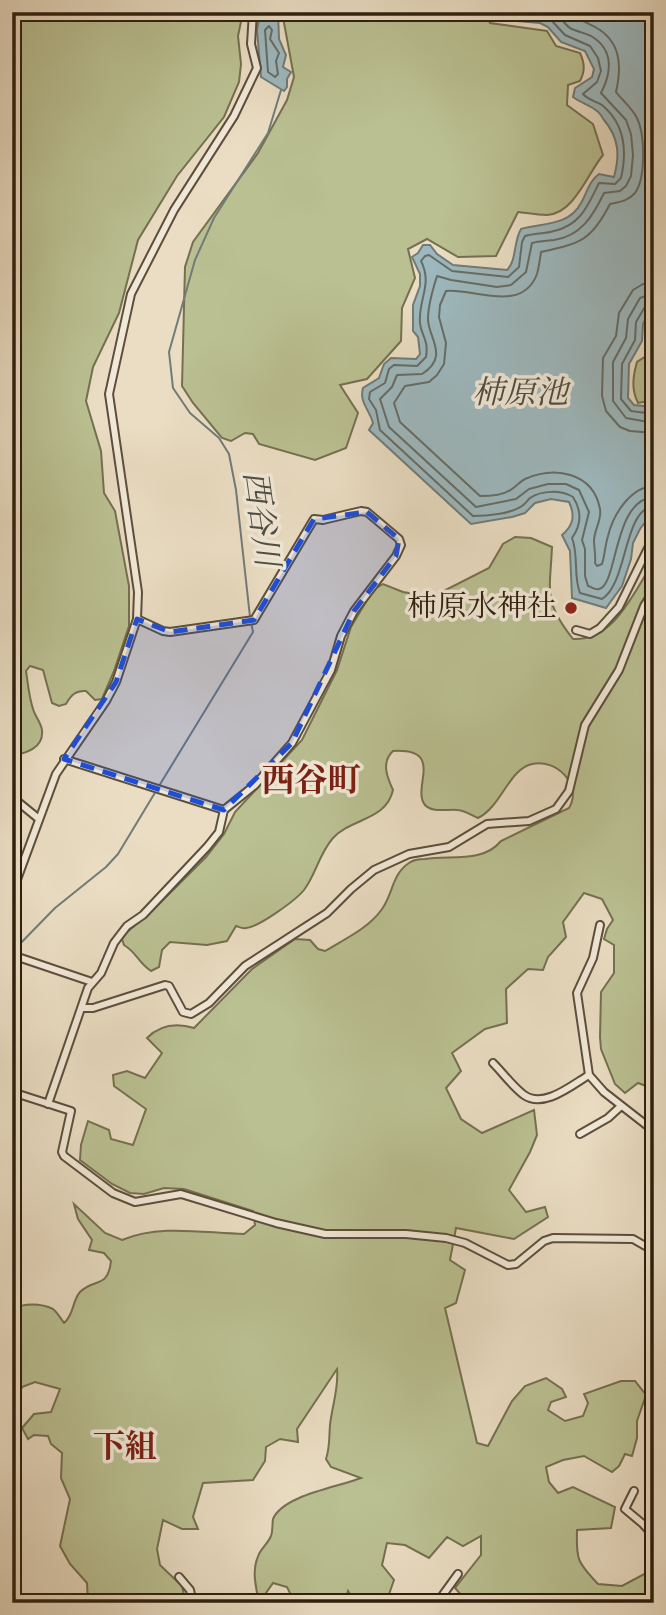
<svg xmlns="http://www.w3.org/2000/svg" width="666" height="1615" font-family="'Sorts Mill Goudy','Noto Serif JP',serif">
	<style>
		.green { fill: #bac092; stroke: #747050; stroke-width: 2 }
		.water { fill: #9db9bf; stroke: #717b78; stroke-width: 2 }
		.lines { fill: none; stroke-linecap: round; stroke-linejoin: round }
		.shore { stroke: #666c66; stroke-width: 2 }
		.stream { stroke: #717b78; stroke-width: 2 }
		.street-casing { stroke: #5d4e3b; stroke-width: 10 }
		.street { stroke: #f1e9d8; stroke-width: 6 }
		.marked { fill: #1d4ed8; fill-opacity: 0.2; stroke: #1d4ed8; stroke-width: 5; stroke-dasharray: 14 9; stroke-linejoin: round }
		.poi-dot { fill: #8f2418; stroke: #f1e9d8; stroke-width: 2.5 }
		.labels { text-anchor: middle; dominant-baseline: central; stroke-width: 7; stroke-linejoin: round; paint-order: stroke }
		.poi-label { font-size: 30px; fill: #2e1f0e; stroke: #f1e9d8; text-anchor: end }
		.water-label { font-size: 32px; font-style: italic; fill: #4f4d43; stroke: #f1e9d8 }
		.neighbourhood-label { font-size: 32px; font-weight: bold; fill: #7a1f14; stroke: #f1e9d8 }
		.quarter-label { font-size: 33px; font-weight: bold; fill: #7a1f14; stroke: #f1e9d8 }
	</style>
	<rect width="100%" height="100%" fill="#eaddc3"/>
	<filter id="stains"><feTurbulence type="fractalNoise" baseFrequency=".00286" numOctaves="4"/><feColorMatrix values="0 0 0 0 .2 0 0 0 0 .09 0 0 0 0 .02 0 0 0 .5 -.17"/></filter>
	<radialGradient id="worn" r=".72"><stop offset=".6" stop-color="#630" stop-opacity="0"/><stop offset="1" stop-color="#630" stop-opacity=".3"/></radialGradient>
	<g class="green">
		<path d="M12 12H243L238 36 241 64 239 82 224 117 177 176 138 240 119 313 93 367 86 401 101 451 104 493 115 511 129 586V626L114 671 102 699 95 700 86 691C76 690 71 695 66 704L59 706 52 703 43 670 30 666 26 671C28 684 29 697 33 709 35 716 41 723 42 730 44 748 26 753 12 756Z"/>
		<path d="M282 12H486L490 23 547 31 556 46 580 53C585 64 585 71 580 81L568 85 567 105 593 124 603 155C588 173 574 214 547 215 537 215 527 213 518 212L496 256 458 257 427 239 408 249 415 278 402 308 401 341 367 379 340 385 358 413 346 448 315 460 259 444 253 434 245 433 231 441 222 438 193 403 182 386 185 267 193 242 258 153 287 100 294 77Z"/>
		<path d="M654 314V400L638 403C631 389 633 376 637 362L646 356Z"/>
		<path d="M515 537 531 538 552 547C550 592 543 601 573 639 615 641 634 591 654 561V1089L638 1083 625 1093 615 1084 601 1049 600 1037 601 992 614 973V945L604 939 607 929 613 920 602 899 584 893 563 922 566 937 548 957 543 970 528 969 506 989 507 1023 485 1029 452 1053 461 1071 446 1088 461 1119 482 1133 534 1110 537 1135 530 1152 509 1190 526 1212 545 1207 548 1217 514 1239 456 1228 450 1260 465 1270 456 1303 445 1308 477 1443 488 1446 512 1401 525 1386 546 1378 562 1389 566 1397 551 1402 548 1410 565 1421 583 1416 588 1403 584 1394 621 1381H635L646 1395 637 1421V1438L632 1456 625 1454 619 1466 612 1472 584 1456 563 1460 546 1467 549 1482 558 1493 573 1487 615 1507 611 1528 577 1530C576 1559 577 1562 598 1584L622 1586 650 1571 654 1564V1598L647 1603H468L455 1588 481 1555V1536L463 1546 447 1537 429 1558 405 1545 387 1543 382 1565 394 1580 387 1600 389 1603H356L348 1591 345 1603H295L287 1587 273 1583 259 1603C256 1586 251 1571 259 1554 262 1548 268 1543 271 1536 273 1531 272 1525 273 1519 283 1495 339 1487 361 1478L331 1467 326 1459C330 1447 329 1437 330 1425 332 1406 339 1388 337 1369L297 1429 298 1442 280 1439 266 1447 265 1461 253 1480 203 1483 193 1517 198 1529H182L163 1520 157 1549 160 1565 182 1586 186 1603H88L87 1583 70 1564 60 1546 70 1499 61 1478 62 1453 51 1444 48 1436 34 1435 28 1439 22 1428 34 1414 51 1412 60 1389 35 1382 22 1387 12 1416V1309C24 1303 41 1303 53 1309 57 1312 61 1319 64 1323 74 1315 72 1301 80 1292 94 1278 108 1289 111 1261L104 1253 89 1250 92 1240 78 1219 74 1204 105 1233 122 1240C160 1224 203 1233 244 1234L255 1225 253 1211 184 1189 164 1188 144 1194 130 1193 112 1184 80 1160 81 1145 88 1121 109 1130 111 1139 133 1145 146 1109 114 1086 113 1075 127 1071 145 1078 162 1053 147 1038C160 1025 177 1023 194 1028L252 969 295 939 310 940 318 949 325 951C345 939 369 928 382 909 393 894 392 874 409 863 413 860 419 859 425 859 451 855 483 863 501 841L569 808C583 785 556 758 532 764 509 769 501 807 478 818 471 815 464 810 457 810 448 809 432 813 425 805 411 788 446 748 393 751 381 762 387 777 393 790 386 821 351 818 333 838 319 854 316 874 304 890 296 900 259 927 246 928 243 929 239 927 236 926L227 941 207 945 170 942 162 950 159 967 151 971C138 962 137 953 124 945L122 939 126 933 152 911 206 857 224 834 235 812 302 740 337 670 351 627 373 590 383 584 403 592 432 597 489 568 503 544Z"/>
	</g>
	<g class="water">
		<polygon points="260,12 278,12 279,39 286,55 283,67 291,72 287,79 287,87 284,91 261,77 257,30"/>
		<path d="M490 12H592L611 15 654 12V302L643 324 642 341 629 364 628 398 634 405 654 407V511L640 529 633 543 631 559 622 586 606 608 572 598 570 551 562 535C574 525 575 515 569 502L551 499 535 503 525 513 512 517 471 524 369 430 373 423C369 409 359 402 363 388L379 378 384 364 391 358 416 359 420 354 418 337 413 331V305L420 286V274L412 257 418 253 423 245H430L437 254 453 265 507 270C517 260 513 243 521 229 543 223 569 226 581 203 587 193 589 181 599 174L614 177C620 155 619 138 604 120 602 117 600 113 597 111 592 106 581 103 573 97L575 88 592 77 594 69 585 51 561 42 548 27 540 23 493 19Z"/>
	</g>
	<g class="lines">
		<g class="shore">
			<path d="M509 12 543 16 552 21 565 35 590 46 598 58 601 71 597 82 583 94C588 100 596 101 602 105 625 124 627 152 621 178L615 184 599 183C588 205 581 225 554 231 544 234 535 233 525 236L522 242 519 267 508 277 452 271 429 255 425 256 421 261C433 285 418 299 420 323 421 336 429 339 426 357L417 366 394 365 389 369 385 383 370 392 369 399 376 410 380 430 473 516C487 516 510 514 522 506 525 504 527 501 530 498 542 490 561 490 573 497 582 511 582 524 572 538 579 556 573 576 580 593L602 599C628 583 623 509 654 506"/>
			<path d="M554 12C560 16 564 24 570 28 576 31 584 33 591 36 615 50 611 74 601 93L626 120 631 134 633 155 631 176 626 186 620 191 604 193C593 216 581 236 554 240 546 241 539 241 532 243L526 272 511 285 497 287 451 280 437 276C433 289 428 304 428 319 428 338 450 356 422 374L397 375 392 387 380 399 389 427 476 507 516 499 529 489 548 484H566L579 490 589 512 582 540 585 549V576L588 586C592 587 595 590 599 589 618 585 613 499 654 497"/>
			<path d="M570 12C577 19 586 22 595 27 621 41 622 66 616 92 622 100 632 108 637 118 645 134 646 178 635 193 628 201 620 202 610 204 591 241 581 243 541 252 540 259 539 267 537 274 522 314 474 288 446 291L440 305 439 317 446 343 444 364 437 375 429 382 405 386 394 403 400 422 480 496C489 496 504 495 512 489 517 486 519 482 525 479 555 466 593 472 600 509 602 520 594 530 594 541 594 548 596 555 595 563L597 566 602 564C605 554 605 546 608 536 613 515 630 487 654 486"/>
			<polygon points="269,26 272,30 270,39 279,53 276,61 278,74 275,77 268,72 265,30"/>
			<polyline points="654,283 643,284 633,290 619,313 616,336 603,358 602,396 606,411 620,427 630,431 654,433"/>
			<polyline points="654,293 640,298 628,319 626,338 613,362 613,401 626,418 654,423"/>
			<polyline points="654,302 646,305 636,322 635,340 622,364 621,399 631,411 654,414"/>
		</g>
		<g class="stream">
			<polyline points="250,617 236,490 229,454 219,438 190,413 173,388 169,352 195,260 214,218 268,133 281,90"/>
			<polyline points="159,786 253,632 251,622"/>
			<polyline points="12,952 55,908 106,867 118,854 156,791"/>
		</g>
		<defs>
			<g id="street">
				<polyline points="576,630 590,634 600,628 619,607 654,536"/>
				<polyline points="64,759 224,810"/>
				<polyline points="12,797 39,819"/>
				<polyline points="12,893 56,774 106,701 116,682 137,619 138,592 109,394 131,294 174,210 234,116 257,68 251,44 253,12"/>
				<polyline points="600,925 593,958 577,993 589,1075 604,1092 654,1131"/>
				<polyline points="12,955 92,982"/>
				<polyline points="82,1008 93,1008 165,985 169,986 183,1012 191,1014 209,1003 245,966 327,913 351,889 374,870 409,854 449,847 487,824 529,821 556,809 569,791 585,725 619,670 644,606 654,590"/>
				<path d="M493 1063C503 1073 513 1087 524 1095 544 1109 572 1085 589 1075"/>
				<polyline points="12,1092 71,1111 62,1152 64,1156 113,1193 135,1202 181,1194 276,1223 325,1234 406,1234 446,1238 465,1243 508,1265 516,1264 544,1241 553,1238 633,1239 654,1251"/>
				<polyline points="48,1104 88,988 101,973 114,943 127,926 143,915 207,847 219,832 224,810 255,785 292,743 331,670 341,636 354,611 396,556 401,545 399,539 367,512 361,511 323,520 314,519 254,620 170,632 163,631 137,619"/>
				<polyline points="580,1134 608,1118 621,1106"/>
				<polyline points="634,1491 625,1509 643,1524 654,1536"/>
				<polyline points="179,1577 190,1590 193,1603"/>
				<polyline points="437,1603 458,1574"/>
			</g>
		</defs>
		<use href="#street" class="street-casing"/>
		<use href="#street" class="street"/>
	</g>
	<path class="marked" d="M367 512 399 539 396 556 354 611 292 743 224 810 64 759 116 682 137 619 170 632 254 620 314 519Z"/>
	<circle class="poi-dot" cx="571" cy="608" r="7"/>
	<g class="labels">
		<g class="poi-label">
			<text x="557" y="608">柿原水神社</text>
		</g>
		<g class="water-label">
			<text x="520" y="395">柿原池</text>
			<text transform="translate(259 519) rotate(82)">西谷川</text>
		</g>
		<g class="neighbourhood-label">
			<text x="125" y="1449">下組</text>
		</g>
		<g class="quarter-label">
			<text x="311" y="783">西谷町</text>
		</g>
	</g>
	<rect width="666" height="1615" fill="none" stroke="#eaddc3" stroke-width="42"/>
	<rect x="14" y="14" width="638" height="1587" fill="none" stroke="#2e1f0e" stroke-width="3.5"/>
	<rect x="21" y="21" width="624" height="1573" fill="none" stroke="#2e1f0e" stroke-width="2"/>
	<rect width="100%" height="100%" filter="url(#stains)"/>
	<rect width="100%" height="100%" fill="url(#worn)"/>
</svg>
